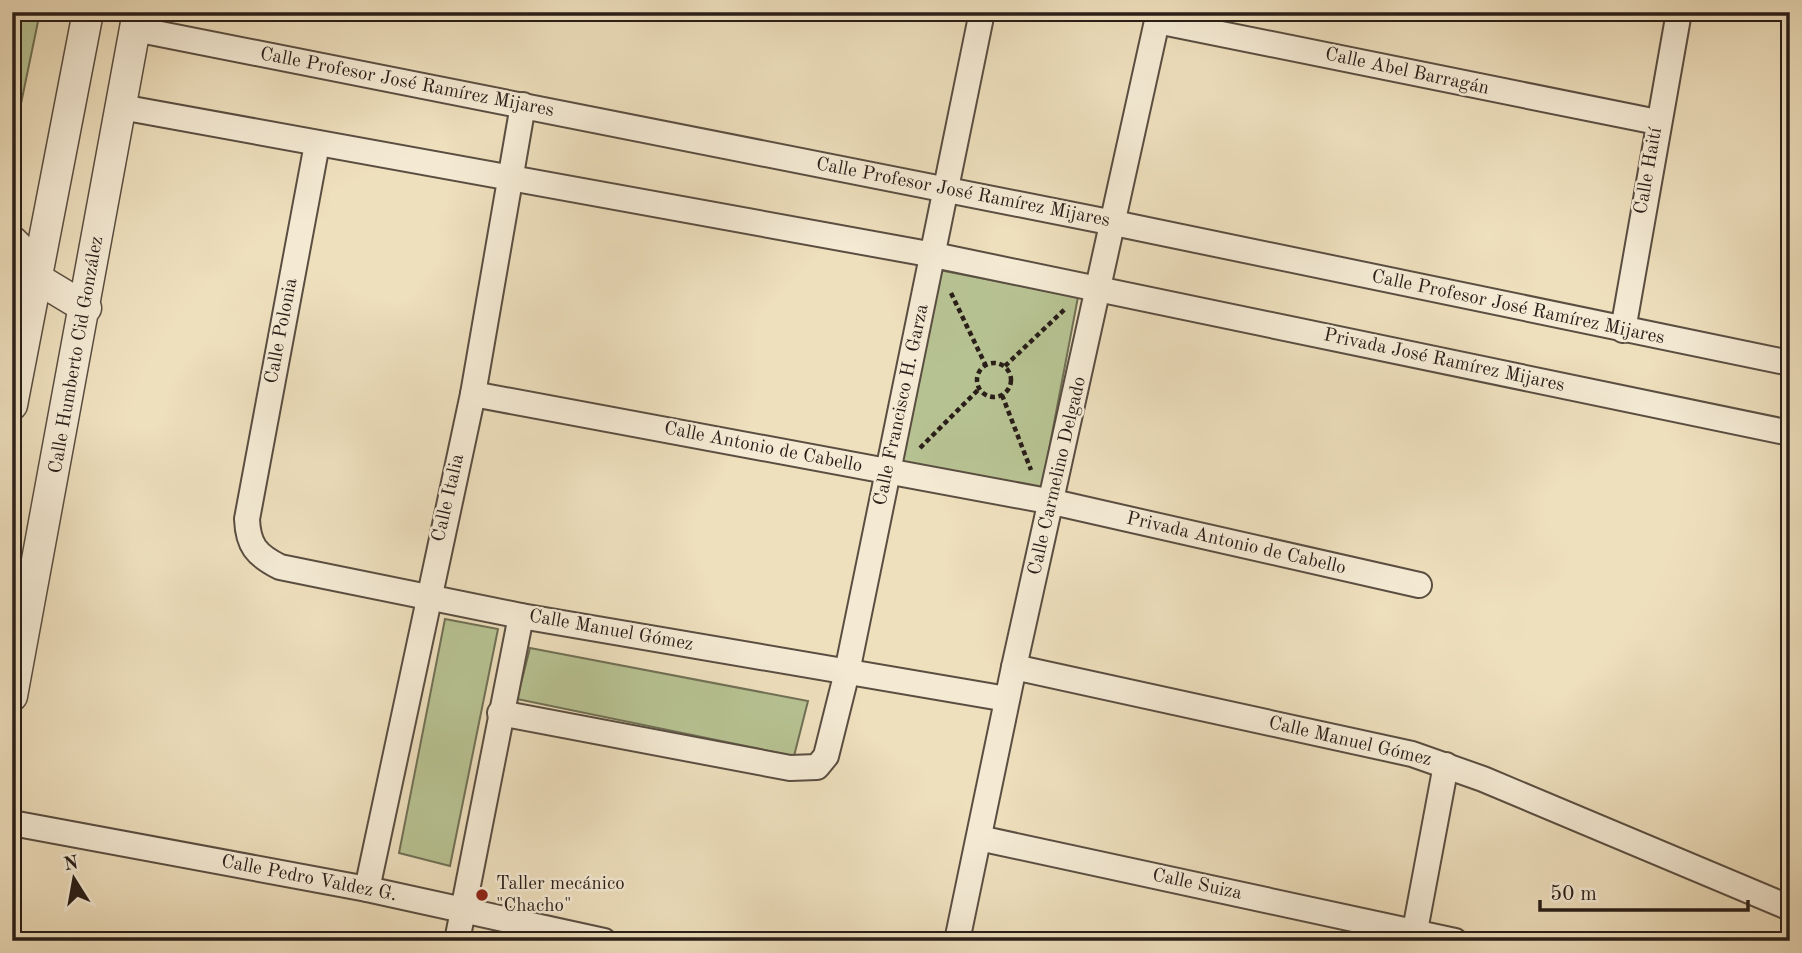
<svg xmlns="http://www.w3.org/2000/svg" width="1802" height="953" font-family="'Old Standard TT',serif">
	<style>
		.green { fill: #b7c292; stroke: #707055; stroke-width: 2 }
		.lines { fill: none; stroke-linecap: round; stroke-linejoin: round }
		.minor-casing { stroke: #5a4e41; stroke-width: 28 }
		.tertiary-casing { stroke: #5a4e41; stroke-width: 33 }
		.path { stroke: #291e18; stroke-width: 4.5; stroke-dasharray: 5 3.5; stroke-linecap: butt }
		.minor { stroke: #f4ead4; stroke-width: 24 }
		.tertiary { stroke: #f4ead4; stroke-width: 30 }
		.poi-dot { fill: #8f2418; stroke: #f4ead4; stroke-width: 2.5 }
		.labels { text-anchor: middle; dominant-baseline: central; stroke-width: 5; stroke-linejoin: round; paint-order: stroke }
		.street-label { font-size: 19px; fill: #291e18; stroke: #f4ead4 }
		.poi-label { font-size: 19px; fill: #291e18; stroke: #f4ead4; text-anchor: start }
	</style>
	<rect width="100%" height="100%" fill="#eedfbd"/>
	<filter id="stains"><feTurbulence type="fractalNoise" baseFrequency=".00286" numOctaves="4"/><feColorMatrix values="0 0 0 0 .2 0 0 0 0 .09 0 0 0 0 .02 0 0 0 .5 -.17"/></filter>
	<radialGradient id="worn" r=".72"><stop offset=".6" stop-color="#630" stop-opacity="0"/><stop offset="1" stop-color="#630" stop-opacity=".3"/></radialGradient>
	<g class="green">
		<polygon points="12,12 40,12 12,147"/>
		<polygon points="939,270 1078,297 1040,497 897,468"/>
		<polygon points="445,619 498,629 450,866 399,853"/>
		<polygon points="530,648 808,701 794,756 517,699"/>
	</g>
	<g class="lines">
		<defs>
			<g id="minor">
				<polyline points="1157,21 1657,122"/>
				<polyline points="135,29 1114,223 1790,363"/>
				<polyline points="121,107 934,255 1790,433"/>
				<path d="M317 144 247 519C248 545 256 555 280 567L521 616 1007 699"/>
				<polyline points="1623,330 1679,12"/>
				<polyline points="473,394 1053,502 1419,585"/>
				<polyline points="1014,667 1412,754 1483,779 1790,908"/>
				<polyline points="500,713 790,768 817,767 826,756 847,672 982,12"/>
				<polyline points="12,823 367,889 604,941"/>
				<polyline points="979,838 1455,941"/>
				<polyline points="367,889 473,394 523,105"/>
				<polyline points="457,941 521,616"/>
				<polyline points="957,941 1014,667 1159,12"/>
				<polyline points="1413,941 1446,765"/>
			</g>
			<g id="tertiary">
				<polyline points="12,241 26,255 38,279 86,308"/>
				<polyline points="12,405 88,12"/>
				<polyline points="12,696 138,12"/>
			</g>
		</defs>
		<use href="#minor" class="minor-casing"/>
		<use href="#tertiary" class="tertiary-casing"/>
		<g class="path">
			<polyline points="951,293 985,364"/>
			<circle cx="994" cy="380" r="17"/>
			<polyline points="1005,366 1065,309"/>
			<polyline points="1002,395 1031,470"/>
			<polyline points="920,448 979,389"/>
		</g>
		<use href="#minor" class="minor"/>
		<use href="#tertiary" class="tertiary"/>
	</g>
	<circle class="poi-dot" cx="482" cy="895" r="7"/>
	<g class="labels">
		<g class="street-label">
			<text transform="translate(1407 72) rotate(12)">Calle Abel Barragán</text>
			<text transform="translate(407 83) rotate(11)">Calle Profesor José Ramírez Mijares</text>
			<text transform="translate(1649 171) rotate(-80)">Calle Haití</text>
			<text transform="translate(963 193) rotate(11)">Calle Profesor José Ramírez Mijares</text>
			<text transform="translate(1518 308) rotate(12)">Calle Profesor José Ramírez Mijares</text>
			<text transform="translate(282 331) rotate(-79)">Calle Polonia</text>
			<text transform="translate(77 355) rotate(-80)">Calle Humberto Cid González</text>
			<text transform="translate(1444 361) rotate(12)">Privada José Ramírez Mijares</text>
			<text transform="translate(902 405) rotate(-78)">Calle Francisco H. Garza</text>
			<text transform="translate(763 448) rotate(11)">Calle Antonio de Cabello</text>
			<text transform="translate(1058 476) rotate(-77)">Calle Carmelino Delgado</text>
			<text transform="translate(449 498) rotate(-77)">Calle Italia</text>
			<text transform="translate(1236 544) rotate(13)">Privada Antonio de Cabello</text>
			<text transform="translate(611 631) rotate(10)">Calle Manuel Gómez</text>
			<text transform="translate(1350 742) rotate(13)">Calle Manuel Gómez</text>
			<text transform="translate(309 879) rotate(11)">Calle Pedro Valdez G.</text>
			<text transform="translate(1197 885) rotate(12)">Calle Suiza</text>
		</g>
		<g class="poi-label">
			<text x="496" y="884">Taller mecánico<tspan x="496" dy="22">"Chacho"</tspan></text>
		</g>
	</g>
	<rect width="1802" height="953" fill="none" stroke="#eedfbd" stroke-width="42"/>
	<rect x="14" y="14" width="1774" height="925" fill="none" stroke="#291e18" stroke-width="3.5"/>
	<rect x="21" y="21" width="1760" height="911" fill="none" stroke="#291e18" stroke-width="2"/>
	<g transform="translate(74 879) rotate(349)" stroke="#f4ead4" stroke-width="5" paint-order="stroke">
	<path d="M0-5L12 26L0 18L-12 26Z" fill="#291e18"/>
	<text y="-10" font-size="19" font-weight="bold" text-anchor="middle" fill="#291e18">N</text>
	</g>
	<path d="M1540 900v10h208v-10" fill="none" stroke="#291e18" stroke-width="3.5"/>
	<text x="1550" y="900" font-size="21" fill="#291e18" stroke="#f4ead4" stroke-width="5" paint-order="stroke">50 m</text>
	<rect width="100%" height="100%" filter="url(#stains)"/>
	<rect width="100%" height="100%" fill="url(#worn)"/>
</svg>
